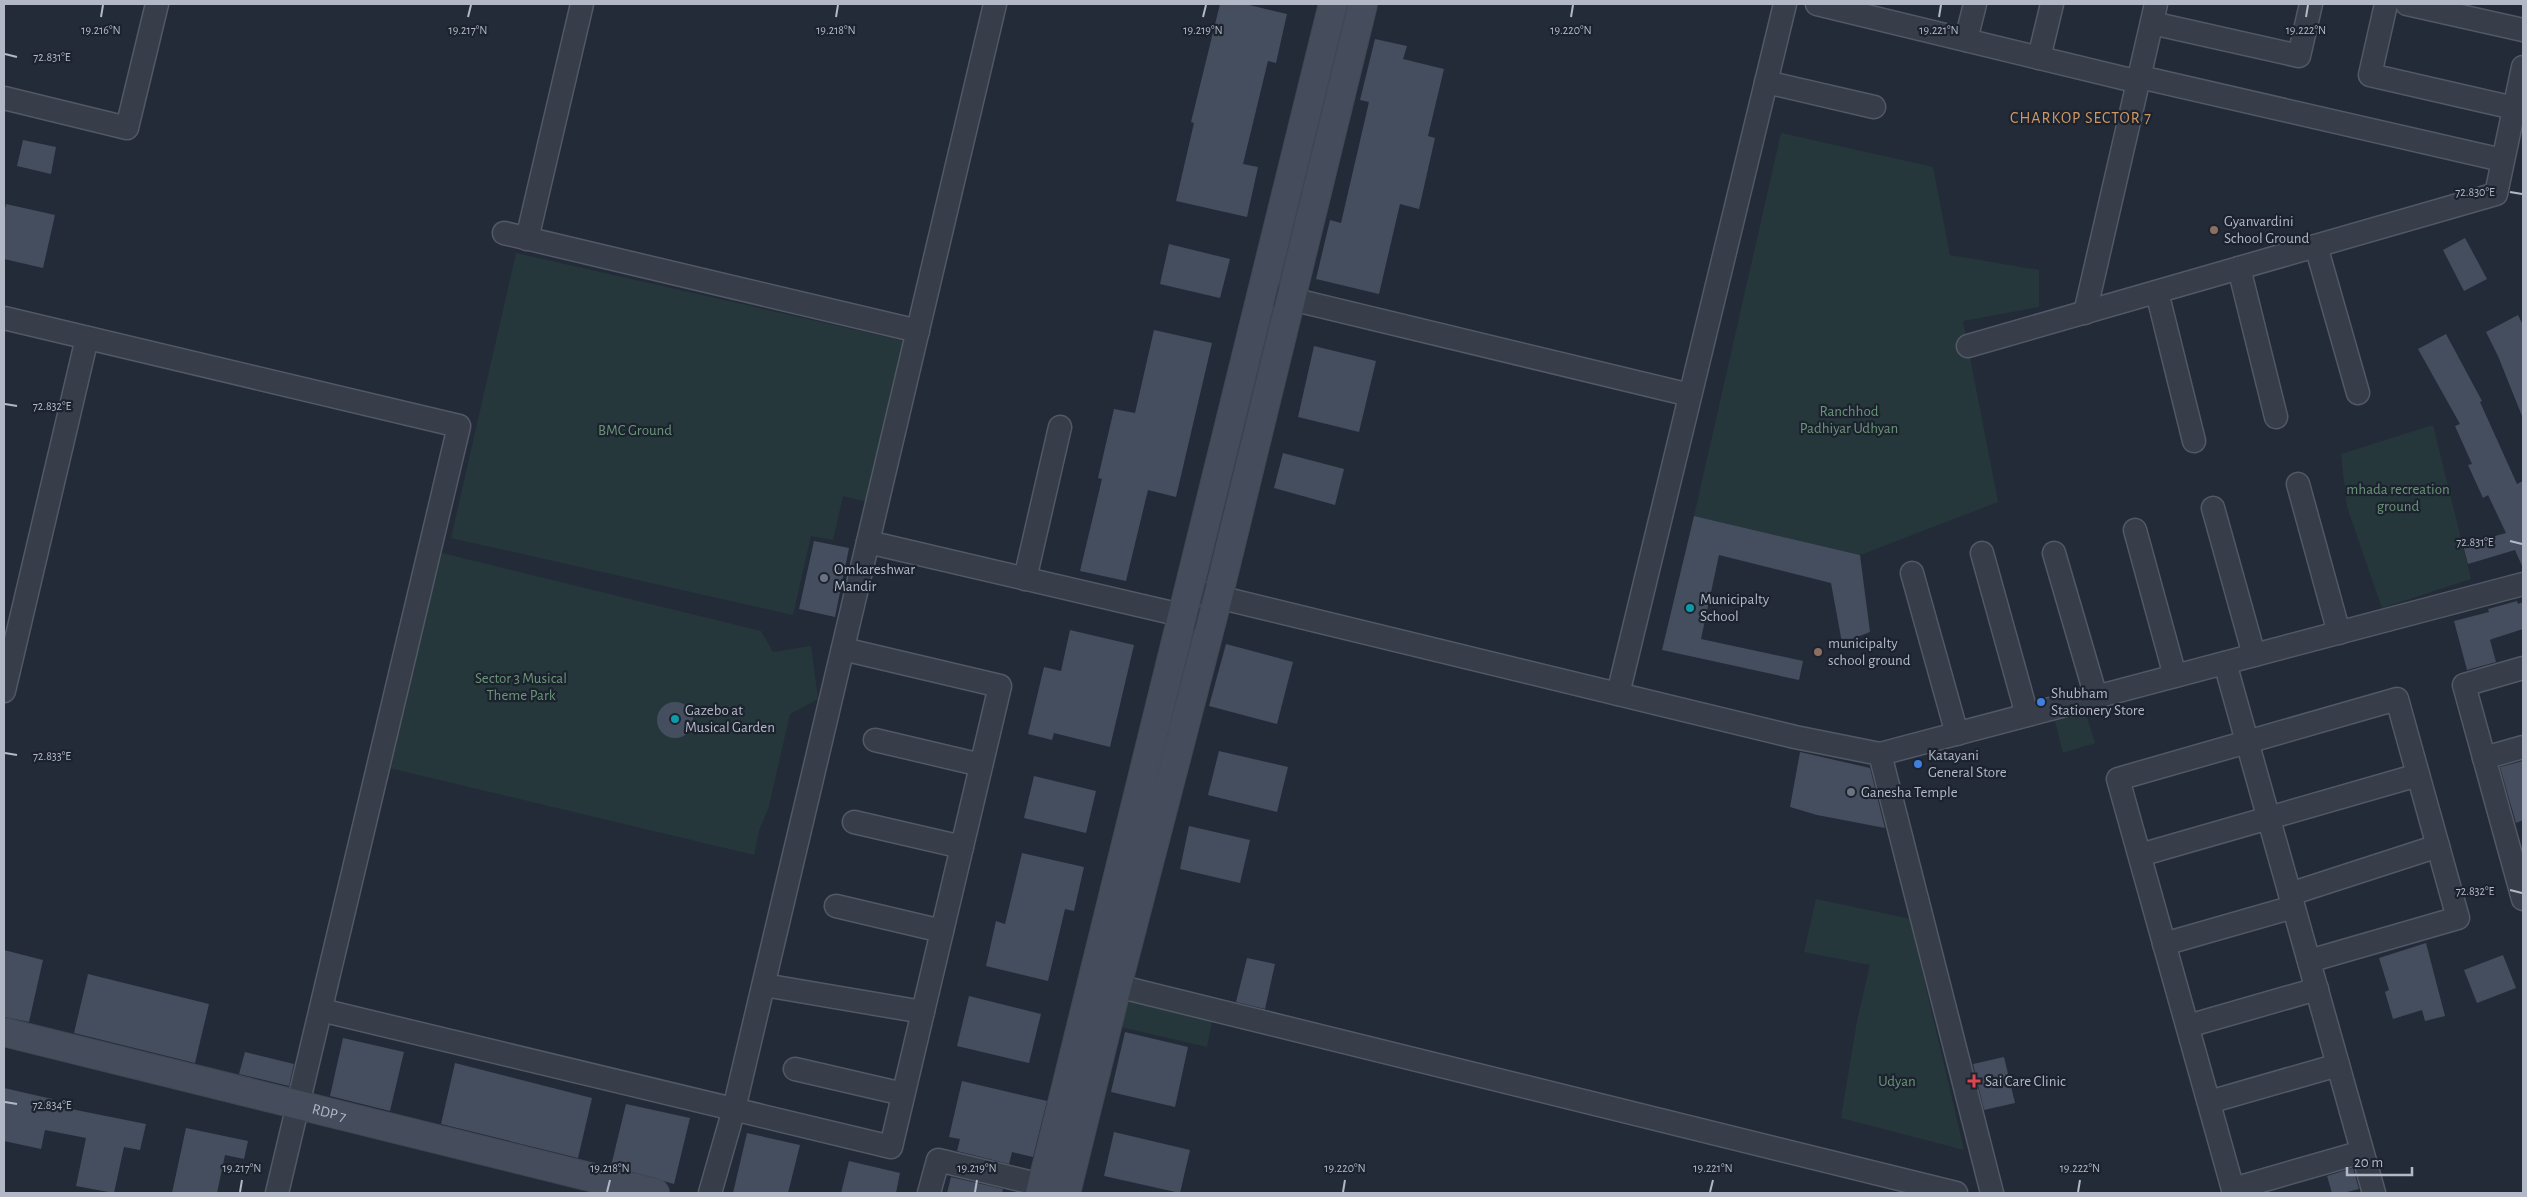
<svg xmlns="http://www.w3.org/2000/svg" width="2527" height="1197" font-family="'Alegreya Sans',sans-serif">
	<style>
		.green { fill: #25373a }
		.building { fill: #444e5e }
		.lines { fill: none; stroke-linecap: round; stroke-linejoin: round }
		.street-casing { stroke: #525865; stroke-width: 25 }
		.secondary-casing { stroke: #404753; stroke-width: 30 }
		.street { stroke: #373e4a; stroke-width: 22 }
		.secondary { stroke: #454d5d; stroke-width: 28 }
		.ticks { fill: none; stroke: #b2b8c6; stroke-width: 2 }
		.education-dot { fill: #8d6e63; stroke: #1c232f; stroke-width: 2 }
		.worship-dot { fill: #6b7280; stroke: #1c232f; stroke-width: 2 }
		.culture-dot { fill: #0f9aa8; stroke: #1c232f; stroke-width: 2 }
		.shop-dot { fill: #3f7fe0; stroke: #1c232f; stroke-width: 2 }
		.health-dot { fill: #e0444e; stroke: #1c232f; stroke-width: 2 }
		.labels { text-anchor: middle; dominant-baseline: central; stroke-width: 4.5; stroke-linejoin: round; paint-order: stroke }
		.poi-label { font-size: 15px; fill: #b2b8c6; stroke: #1c232f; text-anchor: start }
		.park-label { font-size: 15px; fill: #6a9577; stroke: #1c232f }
		.street-label { font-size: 15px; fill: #b2b8c6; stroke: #1c232f }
		.neighbourhood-label { font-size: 16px; letter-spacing: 1px; fill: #ce9865; stroke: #1c232f }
		.ticks-label { font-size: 12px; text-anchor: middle; fill: #b2b8c6; stroke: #1c232f; stroke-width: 4.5; stroke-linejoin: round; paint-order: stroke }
	</style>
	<rect width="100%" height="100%" fill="#232b39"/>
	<g class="green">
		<polygon points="1781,133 1933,167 1950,255 2039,270 2039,307 1963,321 1998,502 1860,555 1694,516"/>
		<polygon points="516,253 905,341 868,502 843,496 833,540 811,536 793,615 451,538"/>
		<polygon points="2433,425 2471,579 2382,608 2347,507 2341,454"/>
		<polygon points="442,553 761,631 773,652 811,646 818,699 790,714 769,806 759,831 754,855 385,767"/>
		<polygon points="2085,711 2095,743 2063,753 2054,718"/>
		<polygon points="1816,899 1910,919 1964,1150 1841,1118 1857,1021 1870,965 1804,952"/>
		<polygon points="1099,989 1213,1017 1207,1047 1090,1020"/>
	</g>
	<g class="building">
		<polygon points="1220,4 1245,4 1287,14 1276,63 1268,61 1243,164 1258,167 1247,217 1176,201 1194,123 1191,122"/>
		<polygon points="1375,39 1407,46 1403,59 1444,69 1428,136 1435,138 1419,209 1400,204 1379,294 1316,279 1330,220 1341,223 1369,102 1360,100"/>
		<polygon points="23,140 56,147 51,174 17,166"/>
		<polygon points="6,204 55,215 43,268 4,259 4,215"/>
		<polygon points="2465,238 2487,279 2464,291 2443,250"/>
		<polygon points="1169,244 1230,259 1220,298 1160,284"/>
		<polygon points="2518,315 2523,325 2522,416 2498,356 2486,332"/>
		<polygon points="1154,330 1212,343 1176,497 1148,490 1126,581 1080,571 1102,479 1098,478 1114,409 1135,413"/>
		<polygon points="2446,334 2482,401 2480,402 2517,484 2523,481 2523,568 2515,550 2468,564 2463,545 2506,533 2488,495 2483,498 2468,465 2472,464 2455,426 2460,424 2418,349"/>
		<polygon points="1314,346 1376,361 1359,432 1298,417"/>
		<polygon points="1283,453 1344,469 1335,505 1274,488"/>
		<polygon points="1694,516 1860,555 1870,632 1842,643 1831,583 1719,555 1701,639 1803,661 1799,680 1662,650"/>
		<polygon points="814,541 849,548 835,617 799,609"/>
		<polygon points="2517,601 2518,604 2523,602 2523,629 2492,639 2490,640 2496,662 2467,670 2454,621 2489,612 2488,609"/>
		<polygon points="1070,630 1134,645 1110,747 1054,733 1052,740 1028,734 1044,667 1061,671"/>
		<polygon points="1226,644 1293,662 1277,724 1209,706"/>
		<circle cx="675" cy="720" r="18"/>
		<polygon points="1219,751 1288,767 1277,812 1208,795"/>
		<polygon points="1800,752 1870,768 1885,828 1817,815 1790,807"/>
		<polygon points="2523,761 2523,820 2516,823 2500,767"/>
		<polygon points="1034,776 1096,791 1086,833 1024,818"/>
		<polygon points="1189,826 1250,840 1240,883 1180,869"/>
		<polygon points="1022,853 1084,867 1074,911 1065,909 1048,981 986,966 996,921 1005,924"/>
		<polygon points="2426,943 2445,1016 2425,1021 2422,1010 2393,1019 2385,992 2389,990 2379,958"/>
		<polygon points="4,950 43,960 29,1022 4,1017"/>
		<polygon points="2503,955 2516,988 2477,1003 2464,970"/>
		<polygon points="1247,958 1275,964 1265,1009 1236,1002"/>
		<polygon points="88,974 209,1004 195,1063 74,1033"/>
		<polygon points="969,996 1041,1014 1029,1063 957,1046"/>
		<polygon points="1125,1032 1188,1047 1175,1107 1111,1092"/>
		<polygon points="343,1038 404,1052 390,1111 330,1096"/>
		<polygon points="245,1052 294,1064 289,1086 239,1074"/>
		<polygon points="2004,1057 2015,1103 1984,1110 1973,1064"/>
		<polygon points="455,1063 592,1098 578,1158 441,1124"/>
		<polygon points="962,1081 1047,1101 1033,1157 1012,1152 1009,1164 957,1151 960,1139 949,1137"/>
		<polygon points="4,1088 52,1099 51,1105 146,1124 140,1150 124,1147 114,1193 76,1186 86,1138 45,1130 41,1149 4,1141"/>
		<polygon points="626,1104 690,1118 674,1184 611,1166"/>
		<polygon points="186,1128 248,1141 244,1159 225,1155 217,1193 172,1193"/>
		<polygon points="1114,1132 1190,1150 1180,1193 1104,1176"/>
		<polygon points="747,1133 800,1145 788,1193 733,1193"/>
		<polygon points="849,1161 900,1173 896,1193 841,1193"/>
		<polygon points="2353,1168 2359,1189 2343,1193 2332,1193 2327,1176"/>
		<polygon points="951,1177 1003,1189 1002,1193 947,1193"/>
	</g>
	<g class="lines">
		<defs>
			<g id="street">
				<polyline points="1817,4 2139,82"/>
				<polyline points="2386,4 2370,75 2514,108"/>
				<polyline points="2407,4 2523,30"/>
				<polyline points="2152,23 2299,56 2311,4"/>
				<polyline points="1966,40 1975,4"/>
				<polyline points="2039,58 2052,4"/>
				<polyline points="2140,77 2502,160"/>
				<polyline points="1766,82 1874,107"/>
				<polyline points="4,98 127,128 157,4"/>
				<polyline points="504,233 918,331"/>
				<polyline points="527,239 582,4"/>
				<polyline points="2316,246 2358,393"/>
				<polyline points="2239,268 2276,417"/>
				<polyline points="1262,292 1690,395"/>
				<polyline points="2157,292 2194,441"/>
				<polyline points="2085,313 2156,4"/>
				<polyline points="4,318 459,426 277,1193"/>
				<polyline points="1968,346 2496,194 2523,67"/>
				<polyline points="2298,484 2339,633"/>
				<polyline points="2213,508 2254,655"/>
				<polyline points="2135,530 2175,676"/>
				<polyline points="868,542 1211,622"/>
				<polyline points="1982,553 2027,715"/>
				<polyline points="2054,553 2096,697"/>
				<polyline points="1912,573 1957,734"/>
				<polyline points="1025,579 1060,427"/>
				<polyline points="1189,590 1795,737 1880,754 2523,584"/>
				<polyline points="2225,663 2374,1193"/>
				<polyline points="2523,668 2464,685 2523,899"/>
				<polyline points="4,691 87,338"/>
				<polyline points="1618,694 1785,4"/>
				<polyline points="875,740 981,765"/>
				<polyline points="1880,754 1992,1193"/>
				<polyline points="2484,758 2523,747"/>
				<polyline points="854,822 962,847"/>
				<polyline points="2140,855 2418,775"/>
				<polyline points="2290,894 2438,846"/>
				<polyline points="836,906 942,931"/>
				<polyline points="2164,944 2293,907"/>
				<polyline points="1101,982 1956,1193"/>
				<polyline points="764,985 923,1012"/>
				<polyline points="321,1010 891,1147 1000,686 843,649"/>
				<polyline points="2188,1026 2317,989"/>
				<polyline points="795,1069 903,1094"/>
				<polyline points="2209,1102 2338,1065"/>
				<polyline points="2233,1189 2362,1152"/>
				<polyline points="710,1193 734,1109 995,4"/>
				<polyline points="929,1193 938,1160 1058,1189"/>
				<polyline points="2234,1193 2118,779 2397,699 2458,918 2309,961"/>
			</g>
			<g id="secondary">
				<path id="s1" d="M4 1032 655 1193"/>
				<polyline points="1040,1193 1333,4"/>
				<polyline points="1066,1193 1117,986 1218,597 1363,4"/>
			</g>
		</defs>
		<use href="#street" class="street-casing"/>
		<use href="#secondary" class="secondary-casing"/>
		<use href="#street" class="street"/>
		<use href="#secondary" class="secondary"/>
	</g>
	<path class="ticks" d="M101 17 103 5M468 17 471 5M836 17 838 5M1203 17 1206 5M1571 17 1573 5M1939 17 1941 5M2306 17 2308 5M5 54 17 57M2510 192 2522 194M5 404 17 406M2510 541 2522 544M5 753 17 755M2510 890 2522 893M5 1102 17 1104M240 1192 242 1180M607 1192 610 1180M975 1192 977 1180M1343 1192 1345 1180M1710 1192 1713 1180M2078 1192 2080 1180"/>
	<g class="education-dot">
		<circle cx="2214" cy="230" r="5"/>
		<circle cx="1818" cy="652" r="5"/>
	</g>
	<g class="worship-dot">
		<circle cx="824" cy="578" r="5"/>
		<circle cx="1851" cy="792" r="5"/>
	</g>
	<g class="culture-dot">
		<circle cx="1690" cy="608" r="5"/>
		<circle cx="675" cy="719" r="5"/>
	</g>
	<g class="shop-dot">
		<circle cx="2041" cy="702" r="5"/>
		<circle cx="1918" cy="764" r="5"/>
	</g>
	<path class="health-dot" d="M1971.5 1073.5h5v5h5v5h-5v5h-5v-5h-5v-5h5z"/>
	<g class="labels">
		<g class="poi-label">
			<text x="2224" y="221">Gyanvardini<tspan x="2224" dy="17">School Ground</tspan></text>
			<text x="834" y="569">Omkareshwar<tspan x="834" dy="17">Mandir</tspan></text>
			<text x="1700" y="599">Municipalty<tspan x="1700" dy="17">School</tspan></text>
			<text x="1828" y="643">municipalty<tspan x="1828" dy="17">school ground</tspan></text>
			<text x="2051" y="693">Shubham<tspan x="2051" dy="17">Stationery Store</tspan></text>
			<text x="685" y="710">Gazebo at<tspan x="685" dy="17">Musical Garden</tspan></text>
			<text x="1928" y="755">Katayani<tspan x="1928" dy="17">General Store</tspan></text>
			<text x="1861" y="792">Ganesha Temple</text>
			<text x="1985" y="1081">Sai Care Clinic</text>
		</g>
		<g class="park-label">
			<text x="1849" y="411">Ranchhod<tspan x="1849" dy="17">Padhiyar Udhyan</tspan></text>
			<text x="635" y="430">BMC Ground</text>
			<text x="2398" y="489">mhada recreation<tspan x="2398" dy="17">ground</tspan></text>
			<text x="521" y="678">Sector 3 Musical<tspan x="521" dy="17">Theme Park</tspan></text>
			<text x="1897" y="1081">Udyan</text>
		</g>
		<g class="street-label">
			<text stroke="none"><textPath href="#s1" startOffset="335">RDP 7</textPath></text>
		</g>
		<g class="neighbourhood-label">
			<text x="2081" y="118">CHARKOP SECTOR 7</text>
		</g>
	</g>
	<g class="ticks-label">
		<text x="101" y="34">19.216°N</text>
		<text x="468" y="34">19.217°N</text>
		<text x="836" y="34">19.218°N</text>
		<text x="1203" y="34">19.219°N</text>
		<text x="1571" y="34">19.220°N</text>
		<text x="1939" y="34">19.221°N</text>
		<text x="2306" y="34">19.222°N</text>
		<text x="52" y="61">72.831°E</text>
		<text x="2475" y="196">72.830°E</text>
		<text x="52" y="410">72.832°E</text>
		<text x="2475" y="546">72.831°E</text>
		<text x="52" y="760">72.833°E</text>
		<text x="2475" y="895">72.832°E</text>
		<text x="52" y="1109">72.834°E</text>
		<text x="242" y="1172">19.217°N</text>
		<text x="610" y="1172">19.218°N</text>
		<text x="977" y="1172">19.219°N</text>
		<text x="1345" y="1172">19.220°N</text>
		<text x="1713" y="1172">19.221°N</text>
		<text x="2080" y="1172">19.222°N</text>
	</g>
	<rect width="2527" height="1197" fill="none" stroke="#b2b8c6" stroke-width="10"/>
	<path d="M2347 1167v8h65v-8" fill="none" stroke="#b2b8c6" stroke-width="2.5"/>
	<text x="2354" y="1167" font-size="15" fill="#b2b8c6" stroke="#1c232f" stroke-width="4" paint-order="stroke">20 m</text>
</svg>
